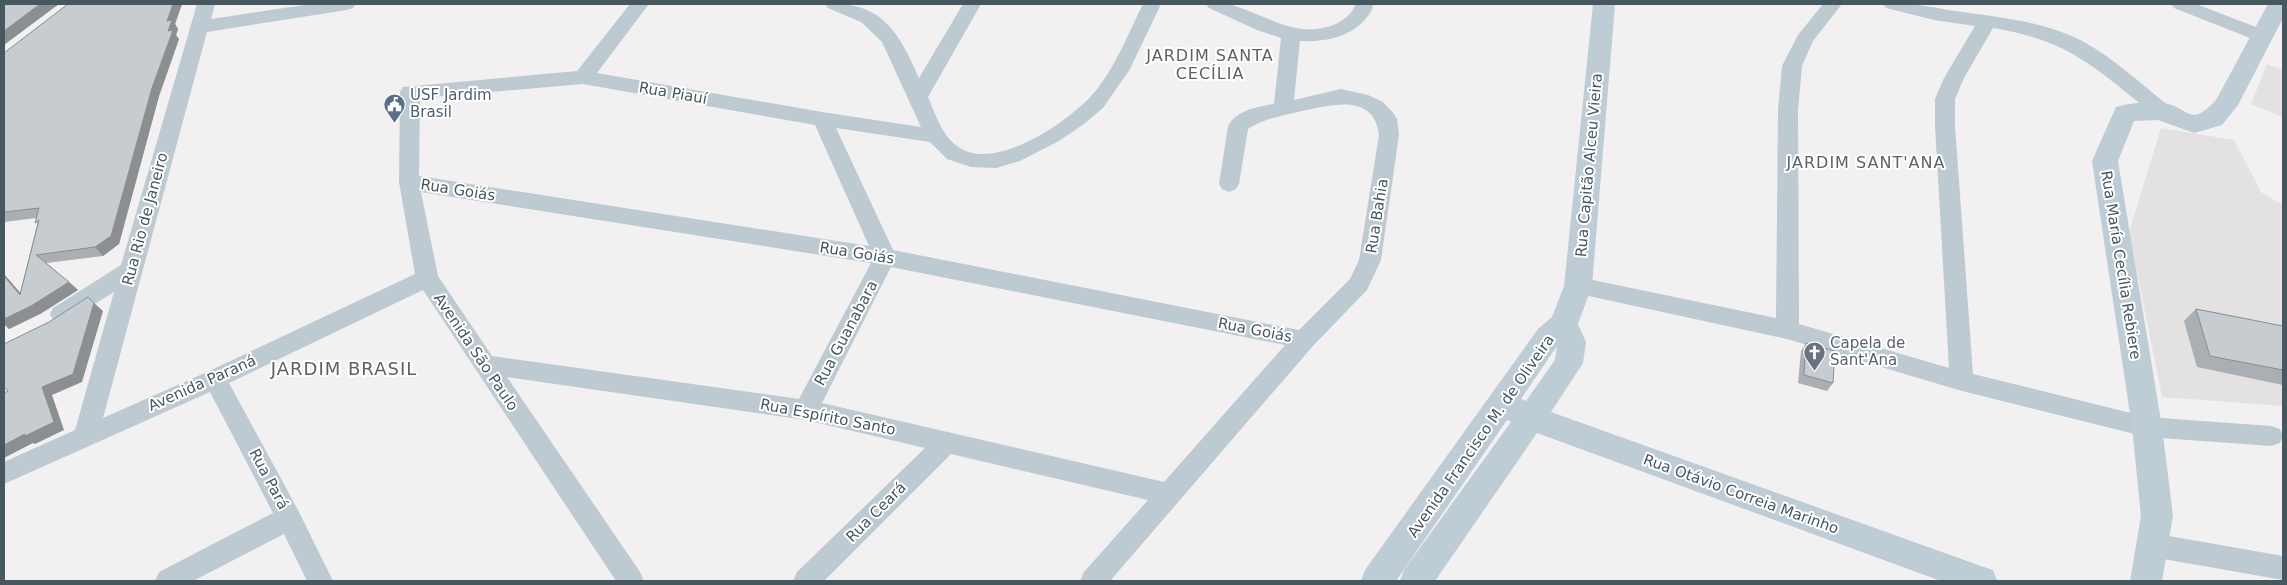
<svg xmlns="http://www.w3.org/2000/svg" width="2287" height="585" font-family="'DejaVu Sans',sans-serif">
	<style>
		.education { fill: #e4e1e3 }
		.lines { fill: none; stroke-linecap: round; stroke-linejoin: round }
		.street { fill: #bdcad1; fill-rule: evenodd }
		.secondary { fill: #bdccd5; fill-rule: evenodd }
		.wall { fill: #abafb3 }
		.shaded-wall { fill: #8b8f92 }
		.building { fill: #c7ccd0; stroke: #8b8f92 }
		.labels { text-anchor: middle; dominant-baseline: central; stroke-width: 4; stroke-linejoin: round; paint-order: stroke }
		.street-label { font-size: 15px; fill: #475760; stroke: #fff }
		.service-label { font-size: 15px; fill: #4e5e75; stroke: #fff; text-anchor: start }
		.worship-label { font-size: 15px; fill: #5b616d; stroke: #fff; text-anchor: start }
		.neighbourhood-label { font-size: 16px; letter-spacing: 1px; fill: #5c6266; stroke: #fff }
		.quarter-label { font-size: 18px; letter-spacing: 1px; fill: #5c6266; stroke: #fff }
	</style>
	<rect width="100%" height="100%" fill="#f3f0f1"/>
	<g class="education">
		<polygon points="2267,64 2283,70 2283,117 2251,104"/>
		<polygon points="2161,128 2234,140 2261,192 2283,205 2283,406 2162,397 2129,232"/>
	</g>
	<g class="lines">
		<g class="street">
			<path d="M197 4H215L211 19 311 4H356L353 8 347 10 207 32 103 418 207 372 415 274 399 182 400 92 403 87 577 71 630 4H649L597 73 822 112 921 127 882 42 861 22 828 8 825 4C881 0 899 32 919 78L963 4H981L928 97C936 115 942 137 960 148 998 172 1075 118 1098 88 1117 63 1129 32 1143 4H1161L1130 69 1103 108 1084 124 1059 141 1020 161 996 168 971 167 947 159 930 142 836 128 893 250 1299 330 1350 279 1359 260 1379 135C1374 92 1331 105 1302 111 1282 116 1264 118 1248 129L1239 184 1236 189 1229 192 1222 189 1219 184 1228 126C1237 110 1257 107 1274 104L1281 38 1257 30 1209 8 1206 4C1214 3 1225 2 1232 5 1269 16 1299 41 1338 23 1345 19 1354 12 1355 4H1373C1373 10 1370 13 1367 17 1351 38 1324 42 1300 41L1294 100 1341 89 1368 95 1383 102 1394 114 1397 119 1399 135 1381 260 1367 290 1312 347 1110 581H1080L1084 572 1148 500 951 454 824 581H793L797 572 925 448 806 420 507 377 640 572 644 581H616L423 290 229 383 298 510 333 581H307L284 534 193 581H155L159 572 273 513 210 392 4 484V462L75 430 114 292 69 320 61 323 53 320 50 314 53 308 121 265ZM583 84 815 125 869 246 419 176 420 98ZM421 192 871 263 799 399 492 356 438 276ZM891 267 1285 345 1164 482 822 403Z"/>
			<path d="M1823 4H1842L1813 41 1802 66 1798 110 1799 324 1949 368 1935 126V99L1944 78 1975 26 1934 20 1886 8 1883 4C1907 2 1930 7 1955 11 1998 17 2044 21 2084 42 2115 59 2141 84 2169 106L2172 111 2169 116 2162 118 2155 116C2097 69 2069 40 1993 28L1964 78 1955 99V126L1973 374 2147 417 2271 426 2280 429 2283 436 2280 443 2271 446 2147 437 1962 391 1787 339 1570 292 1567 286 1570 280 1578 277 1776 318 1778 110 1782 66 1798 35Z"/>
			<polygon points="2171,4 2196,4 2269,32 2271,36 2269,40 2262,42 2255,40 2174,8"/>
			<polygon points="2152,533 2283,556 2283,580 2152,557 2143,553 2139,545 2143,537"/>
		</g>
		<g class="secondary">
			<path d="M1593 4H1615L1592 286 1578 324 1586 342 1583 363 1551 412 1981 566 1993 570 1997 581H1941L1537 433 1435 581H1400L1404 570 1511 422 1507 420 1396 581H1361L1365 570 1538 329 1552 317 1564 286ZM1557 346 1555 360 1526 401 1521 399Z"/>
			<path d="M2268 4H2283V18L2238 105 2222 125 2194 133 2158 120 2134 121 2118 161 2162 427 2173 516 2162 581H2130L2141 516 2132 427 2092 161 2116 107C2130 103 2149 101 2163 103 2190 107 2189 129 2216 100Z"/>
		</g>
	</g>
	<g class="wall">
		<polygon points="68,4 182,4 175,24 178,29 176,35 179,39 159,96 119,244 103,256 46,263 78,290 40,314 9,329 4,324 4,274 20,293 37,225 36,218 4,222 4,53"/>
		<polygon points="2196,309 2283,326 2283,385 2197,367 2184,321"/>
		<polygon points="1806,343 1833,383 1827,391 1798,383 1801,351"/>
	</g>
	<g class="shaded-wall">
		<polygon points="40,4 59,4 4,45 4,31"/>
		<polygon points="173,4 182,4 175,24 178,29 176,35 179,39 159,96 119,244 103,256 95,247 168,31 167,21"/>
		<polygon points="4,274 29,303 20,295 4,276"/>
		<polygon points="69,282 78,290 40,314 9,329 4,324 4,319"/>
		<polygon points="94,303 103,311 82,382 52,395 64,430 35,444 33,443 4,458 4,445 42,387"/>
	</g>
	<g class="building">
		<polygon points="4,4 40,4 4,31"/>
		<polygon points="68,4 173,4 167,21 172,20 168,31 173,30 152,88 111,236 95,247 36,255 69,282 31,306 4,319 4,276 20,295 39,220 35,223 39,208 4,212 4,53"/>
		<polygon points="88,297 94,303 73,374 42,387 54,422 25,436 25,434 4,445 4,393 8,391 4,387 4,344 49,322"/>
		<polygon points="2196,309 2283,326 2283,370 2210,356"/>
		<polygon points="1806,343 1835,351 1833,383 1804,375"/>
	</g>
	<defs>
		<symbol id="civic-pin" viewBox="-11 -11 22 30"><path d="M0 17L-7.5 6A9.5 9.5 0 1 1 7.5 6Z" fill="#5c6f8a" stroke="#fff"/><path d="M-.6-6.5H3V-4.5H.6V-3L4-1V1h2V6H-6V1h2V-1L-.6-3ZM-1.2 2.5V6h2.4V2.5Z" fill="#fff"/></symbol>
		<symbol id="church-pin" viewBox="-11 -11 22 30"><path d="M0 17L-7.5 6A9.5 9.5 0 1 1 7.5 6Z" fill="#6b7280" stroke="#fff"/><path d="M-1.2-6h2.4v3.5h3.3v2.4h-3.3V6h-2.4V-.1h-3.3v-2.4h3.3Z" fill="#fff"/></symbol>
	</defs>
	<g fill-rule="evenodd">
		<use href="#civic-pin" x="382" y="92" width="25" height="34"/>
		<use href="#church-pin" x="1802" y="340" width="25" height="34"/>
	</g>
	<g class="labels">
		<g class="street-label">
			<text transform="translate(673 93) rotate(10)">Rua Piauí</text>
			<text transform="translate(1589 165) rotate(-85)">Rua Capitão Alceu Vieira</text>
			<text transform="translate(458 190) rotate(9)">Rua Goiás</text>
			<text transform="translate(1377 216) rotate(-81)">Rua Bahia</text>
			<text transform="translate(145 219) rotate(-75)">Rua Rio de Janeiro</text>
			<text transform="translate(857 253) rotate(9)">Rua Goiás</text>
			<text transform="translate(2121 265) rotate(81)">Rua María Cecília Rebiere</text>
			<text transform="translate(1255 330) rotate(11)">Rua Goiás</text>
			<text transform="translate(846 333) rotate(-62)">Rua Guanabara</text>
			<text transform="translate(476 352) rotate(56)">Avenida São Paulo</text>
			<text transform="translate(202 383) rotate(-24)">Avenida Paraná</text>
			<text transform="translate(828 417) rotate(11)">Rua Espírito Santo</text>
			<text transform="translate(1481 436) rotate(-55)">Avenida Francisco M. de Oliveira</text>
			<text transform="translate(269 479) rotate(62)">Rua Pará</text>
			<text transform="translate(1741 494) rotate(20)">Rua Otávio Correia Marinho</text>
			<text transform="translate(876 512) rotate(-45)">Rua Ceará</text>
		</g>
		<g class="service-label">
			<text x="410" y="95">USF Jardim<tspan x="410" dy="17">Brasil</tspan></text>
		</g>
		<g class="worship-label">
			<text x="1830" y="343">Capela de<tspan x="1830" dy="17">Sant'Ana</tspan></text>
		</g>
		<g class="neighbourhood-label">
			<text x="1210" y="55">JARDIM SANTA<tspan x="1210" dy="18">CECÍLIA</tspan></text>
			<text x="1866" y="162">JARDIM SANT'ANA</text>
		</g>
		<g class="quarter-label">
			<text x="344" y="368">JARDIM BRASIL</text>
		</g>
	</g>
	<rect width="2287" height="585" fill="none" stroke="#475760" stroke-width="10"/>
</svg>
